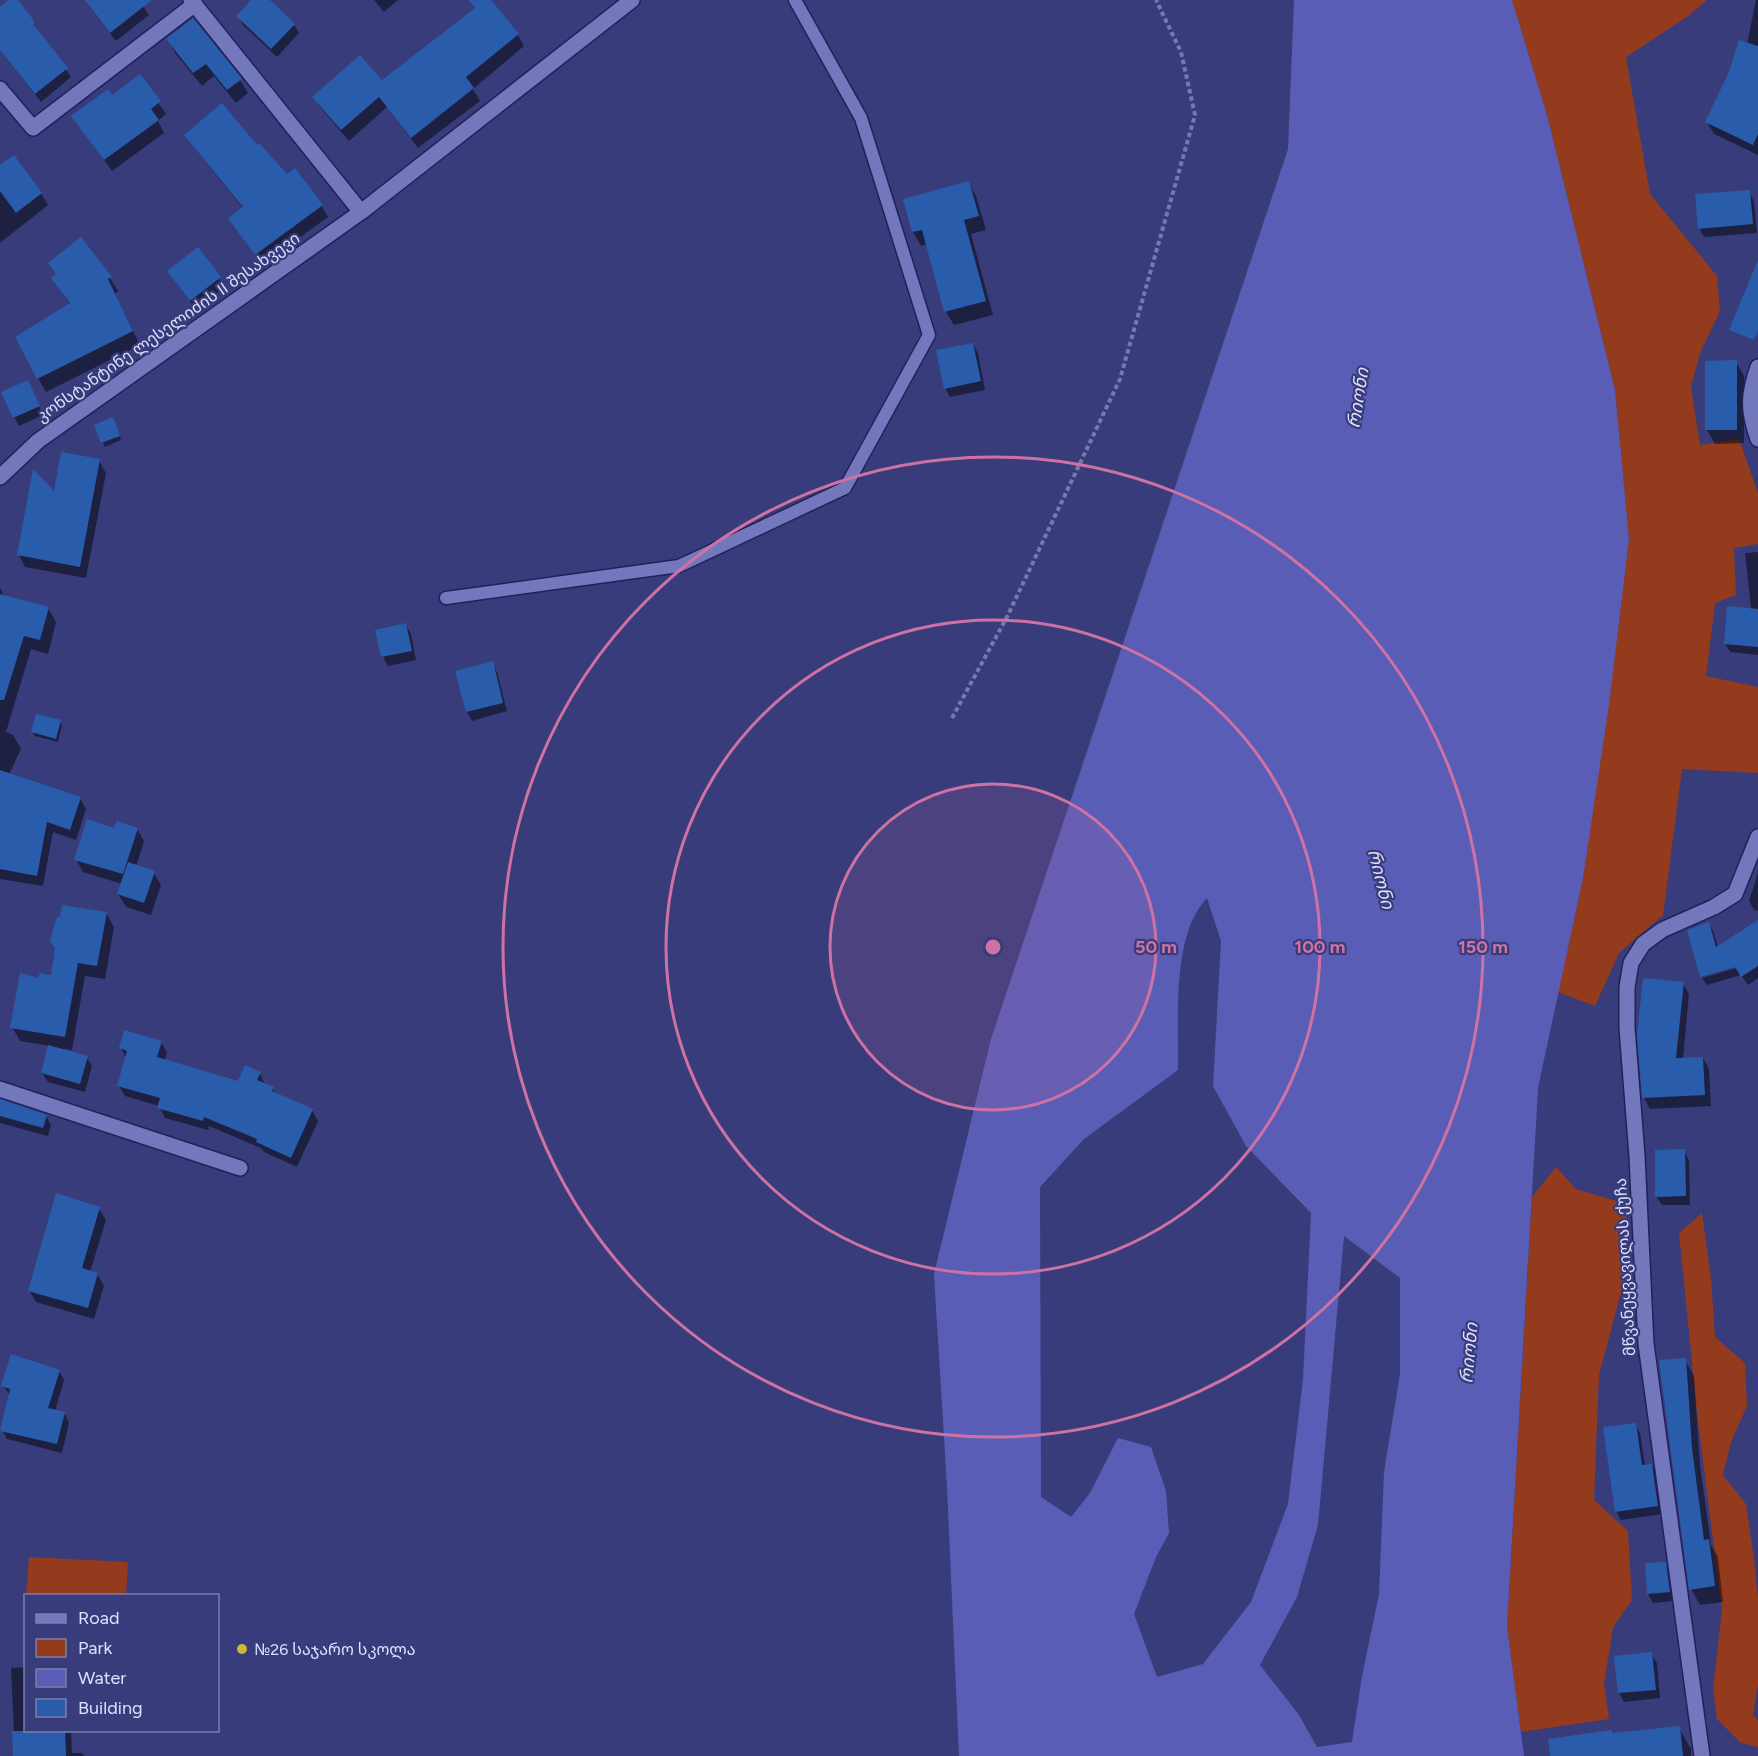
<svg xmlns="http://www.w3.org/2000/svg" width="1758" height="1756" font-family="Figtree,'Noto Sans Georgian',sans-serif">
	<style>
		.green { fill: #933b1c }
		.water { fill: #5a5db6; fill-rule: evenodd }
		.shadow { fill: #0007 }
		.building { fill: #295dab }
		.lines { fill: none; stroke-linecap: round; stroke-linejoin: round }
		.service-casing { stroke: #22205c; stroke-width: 15 }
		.minor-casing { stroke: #22205c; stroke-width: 18 }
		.path { stroke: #7579ab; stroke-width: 4; stroke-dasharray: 4.5 3; stroke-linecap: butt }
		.service { stroke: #7278bb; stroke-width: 12 }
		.minor { stroke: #7278bb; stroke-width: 15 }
		.ring { fill: none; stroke: #ce72a4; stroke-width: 3 }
		.poi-dot { fill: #cfb837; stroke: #393c7a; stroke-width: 2 }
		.labels { text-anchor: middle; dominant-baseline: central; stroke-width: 4.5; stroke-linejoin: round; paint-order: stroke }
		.street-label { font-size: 16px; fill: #dce0fe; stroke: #393c7a }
		.poi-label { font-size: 16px; fill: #dce0fe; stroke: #393c7a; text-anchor: start }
		.water-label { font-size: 18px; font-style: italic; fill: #dee2fb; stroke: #393c7a }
		.centre { fill: #ce72a4; stroke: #393c7a; stroke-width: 3 }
		.ring-label { font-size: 18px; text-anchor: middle; font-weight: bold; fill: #ce72a4; stroke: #393c7a; stroke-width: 4.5; stroke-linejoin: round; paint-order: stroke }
	</style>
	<rect width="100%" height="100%" fill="#393c7a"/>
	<g class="green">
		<polygon points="1512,0 1707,0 1688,16 1626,57 1650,194 1717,276 1720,311 1700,353 1691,387 1700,445 1739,439 1758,493 1758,544 1734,548 1736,595 1715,603 1706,676 1758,687 1758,773 1682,769 1663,915 1619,953 1595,1006 1558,992 1583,878 1629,539 1615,390 1547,115"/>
		<polygon points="1556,1167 1576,1189 1626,1204 1624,1281 1599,1375 1594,1500 1628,1531 1632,1600 1613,1627 1604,1684 1609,1719 1521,1732 1507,1626 1532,1197"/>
		<polygon points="1702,1213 1711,1279 1715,1337 1745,1363 1747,1406 1731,1442 1723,1475 1746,1504 1754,1559 1758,1598 1758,1685 1753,1715 1758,1720 1758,1747 1741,1743 1717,1719 1713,1688 1722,1610 1698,1422 1679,1233"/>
		<polygon points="29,1557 128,1562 126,1595 26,1595"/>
	</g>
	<path class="water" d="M1294 0H1512L1547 115 1615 390 1629 539 1609 705 1583 878 1538 1088 1507 1626 1524 1756H959L947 1487 934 1274 991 1039 1288 149ZM1207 898 1221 941 1213 1086 1246 1146 1311 1213 1303 1379 1288 1504 1251 1602 1203 1664 1157 1677 1134 1614 1156 1557 1169 1533 1166 1491 1151 1447 1118 1438 1090 1493 1071 1517 1041 1497 1040 1187 1084 1139 1178 1070C1179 1020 1171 935 1207 898ZM1344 1236 1400 1278V1374L1384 1472 1379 1594 1362 1676 1352 1742 1317 1747 1299 1715 1260 1665 1297 1597 1318 1525Z"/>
	<g class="shadow">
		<polygon points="92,0 139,0 149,15 116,41 93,11 88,3"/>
		<polygon points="253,0 268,0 294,25 299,33 277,57 243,25 238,16"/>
		<polygon points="374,0 398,0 384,12"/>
		<polygon points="479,0 489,0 518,35 524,46 473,89 480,101 418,148 387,107 349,141 321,108 314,97 381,82 477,9"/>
		<polygon points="1756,0 1758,0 1758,155 1714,134 1707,122 1730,73 1747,44"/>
		<polygon points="22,8 71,77 41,102 0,50 0,26"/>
		<polygon points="168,39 240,80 248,93 236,103 214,76 202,86 175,53"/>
		<polygon points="140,76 166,114 158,121 164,133 112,171 73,117 112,97"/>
		<polygon points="186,135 257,147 286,176 321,205 328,217 262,265 230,219 243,208 193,146"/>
		<polygon points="0,167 41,193 48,205 0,243"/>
		<polygon points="968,182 976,196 986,230 971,234 993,315 954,325 946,312 927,244 921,246 913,232 905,200"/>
		<polygon points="1749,192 1754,201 1757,233 1704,237 1699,228"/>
		<polygon points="198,249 225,287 196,309 174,280"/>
		<polygon points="50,264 110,278 118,291 115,294 140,345 46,392 38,378 70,304 53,279 57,276"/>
		<polygon points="973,344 978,353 985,390 950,397 945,388"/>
		<polygon points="1736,362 1744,376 1744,443 1715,444 1707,430"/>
		<polygon points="32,390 43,415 19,426 14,417"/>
		<polygon points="115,423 121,440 105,447 96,426"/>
		<polygon points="99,461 106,473 86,578 25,567 19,555 54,494"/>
		<polygon points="1758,552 1758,655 1730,652 1725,644 1751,609 1745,553"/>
		<polygon points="0,588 5,597 48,608 56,622 48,654 31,649 6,732 13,735 21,749 7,779 0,775"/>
		<polygon points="406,625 411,634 416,660 388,666 383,657"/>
		<polygon points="492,663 497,672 507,711 472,721 467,712 457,672"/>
		<polygon points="60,722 62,725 58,742 35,736 32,732"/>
		<polygon points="80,798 86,809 76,840 53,832 43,886 0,879 0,840"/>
		<polygon points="115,829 137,829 144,841 136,867 154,873 161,885 151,915 126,907 118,894 122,884 83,872 76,859"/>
		<polygon points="1758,873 1758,911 1754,910 1749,901"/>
		<polygon points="106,913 114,927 105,979 85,976 72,1050 64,1049 63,1051 87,1058 92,1066 85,1092 48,1082 42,1073 50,1046 20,1041 12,1027 39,979 52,976"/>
		<polygon points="1758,922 1758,978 1748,985 1741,975 1707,985 1702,978 1743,966 1742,963 1701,976 1709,924 1714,933 1718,948"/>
		<polygon points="1683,983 1689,994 1683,1059 1703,1058 1709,1069 1711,1106 1650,1109 1644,1098"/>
		<polygon points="161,1042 167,1052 165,1061 239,1083 260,1073 265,1085 272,1088 276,1094 312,1110 318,1121 297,1167 264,1152 261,1148 209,1126 208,1130 165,1118 159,1106 125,1096 119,1086 126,1058 121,1048"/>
		<polygon points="0,1100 46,1116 51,1125 48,1136 0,1123"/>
		<polygon points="1684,1151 1689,1160 1690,1205 1662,1205 1656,1196"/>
		<polygon points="99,1209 106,1220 90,1272 97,1274 104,1286 94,1319 36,1302 29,1290"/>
		<polygon points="1685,1360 1694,1376 1700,1465 1711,1545 1718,1557 1723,1602 1700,1605 1691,1589"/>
		<polygon points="59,1371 64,1380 55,1411 64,1413 69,1422 62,1453 7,1439 2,1430 10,1395 3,1386"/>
		<polygon points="1635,1424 1640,1433 1645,1466 1652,1465 1657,1474 1662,1514 1621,1520 1616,1511"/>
		<polygon points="1665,1564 1670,1573 1674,1601 1653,1603 1648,1594 1647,1565"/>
		<polygon points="1651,1654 1657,1663 1660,1698 1624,1702 1619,1693"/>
		<polygon points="26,1667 26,1730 71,1730 72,1753 82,1753 84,1756 15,1756 11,1668"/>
		<polygon points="1679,1728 1691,1749 1691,1756 1552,1756 1613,1735"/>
	</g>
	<g class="building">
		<polygon points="8,0 18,0 35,22 33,24 68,68 35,94 0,50 0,7"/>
		<polygon points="85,0 152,0 110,33"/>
		<polygon points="251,0 270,0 295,24 271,49 236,16"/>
		<polygon points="469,0 491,0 519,34 466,77 474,88 411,138 379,97 341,130 312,97 360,55 382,80 475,8"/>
		<polygon points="193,18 242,79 227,90 206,64 193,73 166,39"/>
		<polygon points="1739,40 1758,46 1758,134 1753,145 1705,122 1729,72"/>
		<polygon points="140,74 161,101 151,109 159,120 104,160 71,116 108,89 112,95"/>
		<polygon points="222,103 257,145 259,143 287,174 295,168 323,205 255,255 228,218 243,207 184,135"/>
		<polygon points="14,155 42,193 16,213 0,191 0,165"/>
		<polygon points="969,181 979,216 964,220 986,301 944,312 922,230 912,232 903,199"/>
		<polygon points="1750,190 1753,224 1698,229 1695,194"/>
		<polygon points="81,237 112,277 108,279 133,331 37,379 15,337 70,303 51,278 56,274 48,263"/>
		<polygon points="198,247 221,277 190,301 167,271"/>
		<polygon points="1758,260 1758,331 1754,340 1729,330"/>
		<polygon points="973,343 981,381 944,389 936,350"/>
		<polygon points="1737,360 1737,430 1705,430 1705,361"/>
		<polygon points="28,380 40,406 13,418 1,392"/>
		<polygon points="113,417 120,436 101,443 94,425"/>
		<polygon points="61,452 100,459 80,567 17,555 33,469 54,491"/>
		<polygon points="0,594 49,607 40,640 24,636 4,700 0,700"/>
		<polygon points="1727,606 1758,609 1758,647 1724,644"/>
		<polygon points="406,623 412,651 381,657 375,630"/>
		<polygon points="493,661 503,703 466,712 455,671"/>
		<polygon points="36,714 61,720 56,739 31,732"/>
		<polygon points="0,770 81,797 70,830 47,822 37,876 0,869"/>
		<polygon points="87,819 114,828 117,821 138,828 123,874 74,860"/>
		<polygon points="128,862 155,871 144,903 117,894"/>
		<polygon points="62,905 107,912 97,966 78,963 65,1037 10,1028 20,973 38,978 40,973 51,975 55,948 50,941 56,919 60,916"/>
		<polygon points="1758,920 1758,966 1741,977 1735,967 1700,977 1687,930 1709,922 1716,947"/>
		<polygon points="1643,978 1684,982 1676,1058 1703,1057 1705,1095 1642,1098 1637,1036"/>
		<polygon points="124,1030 162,1041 157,1057 238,1081 245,1065 261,1072 257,1080 274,1087 272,1091 313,1109 291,1158 256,1142 257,1139 204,1117 203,1121 157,1108 160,1098 117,1086 127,1051 119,1048"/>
		<polygon points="48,1045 88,1056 80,1084 41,1073"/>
		<polygon points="0,1099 47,1115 43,1128 0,1116"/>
		<polygon points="1685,1149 1686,1196 1655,1197 1655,1150"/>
		<polygon points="56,1193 100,1207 82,1268 98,1273 88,1308 28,1291"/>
		<polygon points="11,1354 60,1370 48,1408 65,1412 57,1444 0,1431 10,1389 1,1386"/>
		<polygon points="1686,1358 1692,1448 1704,1540 1709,1539 1715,1586 1689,1590 1659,1360"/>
		<polygon points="1636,1423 1642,1465 1652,1464 1658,1506 1615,1512 1603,1427"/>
		<polygon points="1666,1562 1670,1592 1647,1594 1645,1563"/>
		<polygon points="1652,1652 1656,1690 1618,1693 1614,1656"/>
		<polygon points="1680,1726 1683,1756 1550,1756 1548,1739 1612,1730 1612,1733"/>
		<polygon points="12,1731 65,1731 66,1756 13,1756"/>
	</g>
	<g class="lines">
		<defs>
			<polyline id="service" points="446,598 679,566 845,488 929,335 861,118 795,0"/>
			<g id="minor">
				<polyline points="191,0 361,212"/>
				<polyline points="0,89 33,128 195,4"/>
				<path d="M1758 367C1748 395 1748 411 1758 439"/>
				<polyline points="0,477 38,441 361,212 632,0"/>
				<polyline points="0,1089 240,1168"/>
				<polyline points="1702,1756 1646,1344 1637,1156 1627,1028 1627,987 1631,963 1643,944 1662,930 1714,907 1735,894 1758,837"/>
			</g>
		</defs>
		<use href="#service" class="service-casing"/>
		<use href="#minor" class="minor-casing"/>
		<polyline class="path" points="952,718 1008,615 1120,379 1195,115 1181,52 1156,0"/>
		<use href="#service" class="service"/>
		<use href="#minor" class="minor"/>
	</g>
	<circle cx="993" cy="947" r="163" fill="#ce72a4" fill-opacity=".12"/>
	<g class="ring">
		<circle cx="993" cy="947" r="163"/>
		<circle cx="993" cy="947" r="327"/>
		<circle cx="993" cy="947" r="490"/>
	</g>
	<circle class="poi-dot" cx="242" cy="1649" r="6"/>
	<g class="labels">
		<g class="street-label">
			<text transform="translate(168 327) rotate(-35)">კონსტანტინე ლესელიძის II შესახვევი</text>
			<text transform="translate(1625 1267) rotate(-93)">მწვანეყვავილას ქუჩა</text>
		</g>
		<g class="poi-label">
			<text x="254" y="1649">№26 საჯარო სკოლა</text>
		</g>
		<g class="water-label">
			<text transform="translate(1358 398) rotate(-81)">რიონი</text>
			<text transform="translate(1381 879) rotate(76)">რიონი</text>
			<text transform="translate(1469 1353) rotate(-85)">რიონი</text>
		</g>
	</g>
	<circle cx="993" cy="947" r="9" class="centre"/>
	<g class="ring-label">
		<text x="1156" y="953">50 m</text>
		<text x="1320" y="953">100 m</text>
		<text x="1483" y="953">150 m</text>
	</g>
	<rect x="24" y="1594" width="195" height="138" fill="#393c7a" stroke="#7a7eaf" stroke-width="1.5"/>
	<rect x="36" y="1614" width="30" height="9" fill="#7278bb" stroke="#7a7eaf" stroke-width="1.5"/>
	<text x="78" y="1624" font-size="18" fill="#dce0fe">Road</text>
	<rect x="36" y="1639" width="30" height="18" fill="#933b1c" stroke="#7a7eaf" stroke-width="1.5"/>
	<text x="78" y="1654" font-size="18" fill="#dce0fe">Park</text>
	<rect x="36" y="1669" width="30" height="18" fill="#5a5db6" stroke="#7a7eaf" stroke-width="1.5"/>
	<text x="78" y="1684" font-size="18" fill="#dce0fe">Water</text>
	<rect x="36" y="1699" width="30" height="18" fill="#295dab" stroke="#7a7eaf" stroke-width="1.5"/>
	<text x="78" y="1714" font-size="18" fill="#dce0fe">Building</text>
</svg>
